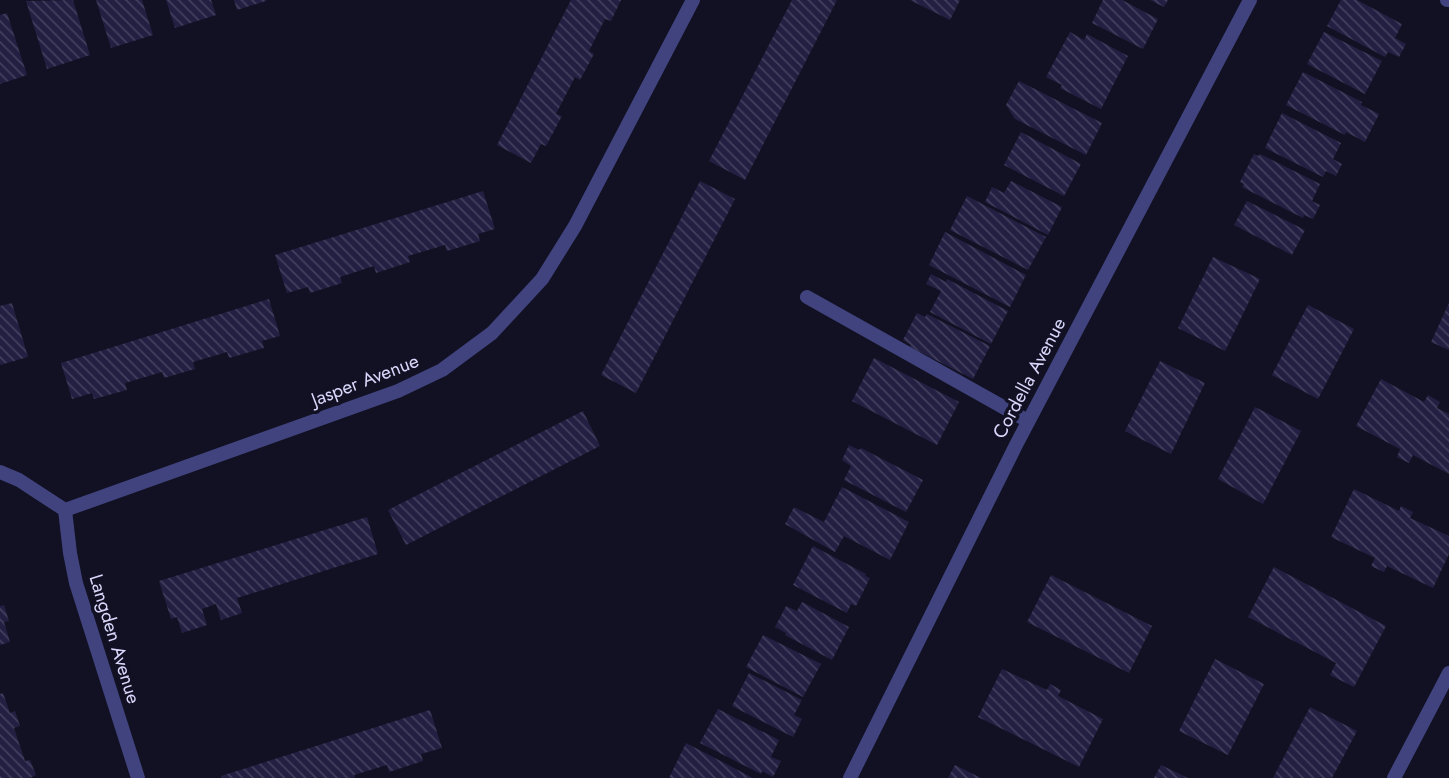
<svg xmlns="http://www.w3.org/2000/svg" width="1449" height="778" font-family="Jost,sans-serif">
	<style>
		.building { fill: url(#building-back-hatch) }
		.lines { fill: none; stroke-linecap: round; stroke-linejoin: round }
		.service { stroke: #40437e; stroke-width: 14 }
		.minor { stroke: #40437e; stroke-width: 14 }
		.tertiary { stroke: #40437e; stroke-width: 14 }
		.labels { text-anchor: middle; dominant-baseline: central; stroke-width: 7; stroke-linejoin: round; paint-order: stroke }
		.street-label { font-size: 19px; fill: #d8d7fb; stroke: #121123 }
	</style>
	<defs>
		<pattern id="building-back-hatch" width="6" height="6" patternUnits="userSpaceOnUse" patternTransform="scale(1.75)"><rect width="6" height="6" fill="#231f42"/><path d="M-1 5l2 2M0 0l6 6M5-1l2 2" fill="none" stroke="#423f5e"/></pattern>
	</defs>
	<rect width="100%" height="100%" fill="#121123"/>
	<g class="building">
		<polygon points="73,0 90,55 47,69 26,1"/>
		<polygon points="96,0 142,0 153,35 111,48"/>
		<polygon points="166,0 211,0 216,15 175,28"/>
		<polygon points="234,0 266,0 266,1 237,10"/>
		<polygon points="571,0 621,0 611,21 605,19 589,51 594,54 580,80 575,77 556,114 562,116 546,146 541,144 531,163 497,145"/>
		<polygon points="792,0 837,0 745,180 709,161"/>
		<polygon points="910,0 960,0 950,20"/>
		<polygon points="1103,0 1122,0 1158,19 1143,49 1092,23"/>
		<polygon points="1150,0 1168,0 1164,7"/>
		<polygon points="1341,0 1357,0 1402,24 1395,38 1406,44 1399,57 1388,52 1385,57 1327,26"/>
		<polygon points="7,13 27,75 0,84 0,15"/>
		<polygon points="1070,32 1084,40 1087,34 1128,56 1101,109 1060,88 1062,85 1046,77"/>
		<polygon points="1324,32 1382,61 1365,94 1307,64"/>
		<polygon points="1303,72 1362,102 1361,105 1379,114 1365,142 1346,132 1345,135 1286,105"/>
		<polygon points="1019,81 1102,123 1086,155 1015,119 1006,105"/>
		<polygon points="1282,113 1341,143 1333,159 1342,164 1336,176 1326,171 1323,177 1265,148"/>
		<polygon points="1021,132 1081,164 1064,196 1004,165"/>
		<polygon points="1254,154 1258,156 1260,154 1320,184 1312,201 1320,205 1313,219 1304,215 1303,218 1242,187 1244,184 1240,182"/>
		<polygon points="700,181 735,199 636,393 601,375"/>
		<polygon points="1011,181 1062,207 1048,235 985,202 992,187 1004,193"/>
		<polygon points="483,191 495,229 478,234 480,241 447,251 445,245 408,256 410,262 376,273 374,266 340,277 342,283 310,293 308,287 287,293 275,255"/>
		<polygon points="967,196 1046,237 1028,270 950,230"/>
		<polygon points="1247,201 1305,230 1292,255 1234,225"/>
		<polygon points="945,232 1026,275 1010,307 929,265"/>
		<polygon points="1213,257 1260,279 1225,351 1178,328"/>
		<polygon points="931,274 946,282 947,279 1008,311 991,344 930,312 941,291 926,284"/>
		<polygon points="269,299 280,336 262,341 264,348 229,358 227,352 193,362 195,369 164,378 162,372 125,383 127,390 94,399 92,393 72,399 61,363"/>
		<polygon points="12,303 28,357 0,365 0,306"/>
		<polygon points="1449,303 1449,350 1431,342"/>
		<polygon points="1308,305 1354,329 1318,399 1272,375"/>
		<polygon points="917,313 925,317 927,314 990,346 973,379 910,347 911,345 903,340"/>
		<polygon points="874,358 959,402 937,445 852,401"/>
		<polygon points="1160,361 1205,383 1171,454 1125,431"/>
		<polygon points="1381,379 1424,402 1428,395 1440,402 1437,408 1449,414 1449,474 1413,455 1409,463 1397,457 1400,449 1356,426"/>
		<polygon points="1255,407 1301,431 1263,504 1218,479"/>
		<polygon points="583,411 600,446 406,545 388,510"/>
		<polygon points="849,445 859,450 861,448 923,480 906,512 844,480 851,466 842,460"/>
		<polygon points="842,487 909,522 890,560 844,536 835,552 785,524 794,507 824,522"/>
		<polygon points="1354,489 1399,511 1401,506 1413,512 1410,518 1449,536 1449,554 1433,588 1387,566 1384,572 1371,566 1375,558 1331,537"/>
		<polygon points="367,517 378,554 237,598 242,613 221,620 216,604 202,609 207,625 182,633 177,617 171,619 159,581"/>
		<polygon points="813,546 866,574 865,576 870,578 856,606 851,604 847,613 793,585"/>
		<polygon points="1274,567 1386,626 1354,687 1330,675 1336,663 1248,617"/>
		<polygon points="1051,575 1152,626 1129,673 1027,622"/>
		<polygon points="802,602 849,627 832,660 785,635 786,633 775,627 786,606 797,611"/>
		<polygon points="4,605 9,621 4,622 10,642 0,645 0,606"/>
		<polygon points="763,635 821,664 803,697 746,667"/>
		<polygon points="1215,659 1264,684 1228,755 1179,731"/>
		<polygon points="1002,669 1047,690 1050,684 1061,690 1058,696 1103,719 1079,767 978,717"/>
		<polygon points="749,673 802,700 794,715 802,719 793,737 732,706"/>
		<polygon points="3,693 10,713 15,711 20,726 14,728 25,761 30,760 36,775 30,778 0,778 0,694"/>
		<polygon points="1310,707 1357,731 1332,778 1273,778"/>
		<polygon points="718,709 779,740 771,757 781,761 773,777 762,771 761,774 700,743"/>
		<polygon points="430,710 442,748 421,754 423,761 389,772 387,765 354,775 355,778 222,778 221,776"/>
		<polygon points="686,743 753,778 669,778"/>
		<polygon points="955,765 981,778 948,778"/>
		<polygon points="1161,765 1188,778 1154,778"/>
	</g>
	<g class="lines">
		<g class="service">
			<polyline points="1447,0 1449,0"/>
			<polyline points="807,297 1028,421"/>
		</g>
		<g class="minor">
			<polyline points="0,472 19,480 65,510"/>
			<polyline points="65,510 398,391 442,370 492,333 542,279 575,226 693,0"/>
			<polyline points="65,510 70,553 76,583 138,778"/>
			<polyline points="850,778 1016,445 1250,0"/>
		</g>
		<polyline class="tertiary" points="1394,778 1449,673"/>
	</g>
	<g class="labels">
		<g class="street-label">
			<text transform="translate(1029 378) rotate(-62)">Cordella Avenue</text>
			<text transform="translate(365 380) rotate(-21)">Jasper Avenue</text>
			<text transform="translate(115 639) rotate(73)">Langden Avenue</text>
		</g>
	</g>
</svg>
